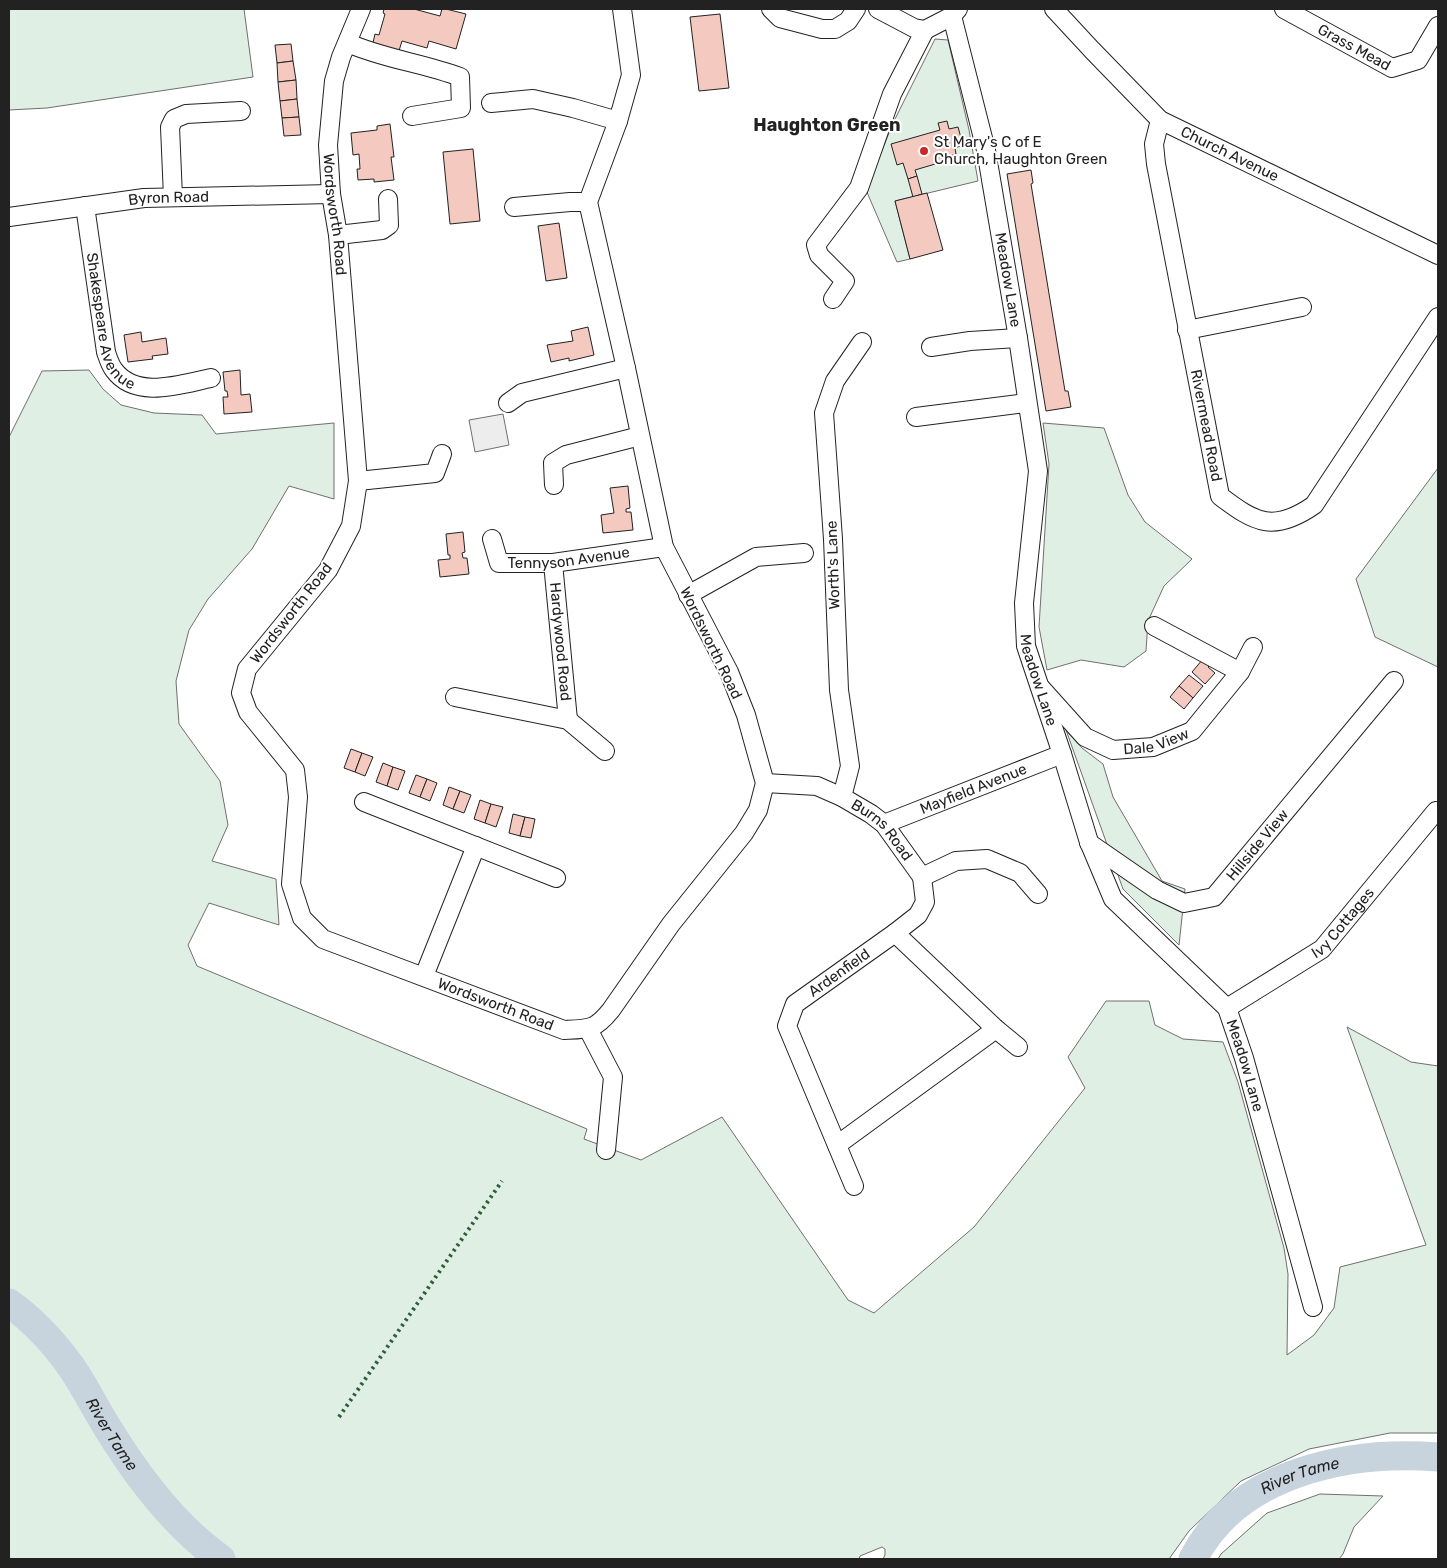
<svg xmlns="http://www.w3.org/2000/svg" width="1447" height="1568" font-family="Rubik,sans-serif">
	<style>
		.green { fill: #e0efe3; stroke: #6f6f6f }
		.parking { fill: #ededed; stroke: #6f6f6f }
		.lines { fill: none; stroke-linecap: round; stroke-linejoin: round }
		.river { stroke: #c7d3dd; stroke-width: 29 }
		.building { fill: #f3c9c0; stroke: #222 }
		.minor-casing { stroke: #222; stroke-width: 20 }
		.minor { stroke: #fff; stroke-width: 18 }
		.hedge { stroke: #2f5e38; stroke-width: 4; stroke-dasharray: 2.5 4; stroke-linecap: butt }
		.poi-dot { fill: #c62828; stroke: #fff; stroke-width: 2 }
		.labels { text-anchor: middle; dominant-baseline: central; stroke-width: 4; stroke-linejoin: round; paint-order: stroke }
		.street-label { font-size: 15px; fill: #222; stroke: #fff }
		.poi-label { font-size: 15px; fill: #222; stroke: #fff; text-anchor: start }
		.water-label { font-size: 16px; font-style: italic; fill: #222; stroke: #fff }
		.quarter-label { font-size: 18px; font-weight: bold; fill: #222; stroke: #fff }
	</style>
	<rect width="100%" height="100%" fill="#fff"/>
	<g class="green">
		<polygon points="9,9 244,9 253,77 47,108 9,110"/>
		<polygon points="935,39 948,40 969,130 978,181 895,201 910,259 897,262 866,190 893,123"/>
		<polygon points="89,370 103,389 121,405 154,413 202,415 216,434 334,423 334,499 289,486 252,549 208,599 189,630 176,681 179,724 220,781 228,825 212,861 276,879 279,925 209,903 188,945 197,966 587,1129 584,1139 641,1160 722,1117 848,1300 874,1313 974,1227 1085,1088 1068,1057 1106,1001 1149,1001 1155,1025 1183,1039 1223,1042 1238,1082 1284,1248 1288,1274 1287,1355 1314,1335 1334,1308 1340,1267 1426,1245 1347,1027 1411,1062 1438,1066 1438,1433 1390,1433 1309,1449 1241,1481 1189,1531 1169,1559 883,1559 885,1555 885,1549 882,1547 860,1556 859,1559 9,1559 9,437 42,371"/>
		<polygon points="1043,423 1104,428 1128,495 1145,522 1192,559 1164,586 1148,621 1146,651 1124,667 1081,660 1047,670 1039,627 1049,464"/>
		<polygon points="1438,468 1438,667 1375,637 1356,579"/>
		<polygon points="1066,730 1082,748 1103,764 1113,797 1162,881 1185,889 1179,945 1123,889"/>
		<polygon points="1320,1494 1383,1496 1354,1527 1343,1554 1339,1559 1218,1559 1221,1554 1267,1513"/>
	</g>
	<polygon class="parking" points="503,414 509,445 475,452 469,420"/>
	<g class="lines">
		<g class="river">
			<path id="s1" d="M9 1303C33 1320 55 1344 72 1368 85 1387 95 1408 107 1427 137 1476 174 1526 221 1559"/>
			<path id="s2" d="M1193 1559C1237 1472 1349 1450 1438 1457"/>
		</g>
	</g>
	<g class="building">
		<polygon points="384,9 414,9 440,16 442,9 446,9 466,14 456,49 429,41 427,48 402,41 398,54 372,47 375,34 379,35 385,14 383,13"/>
		<polygon points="720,14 729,88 699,91 690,17"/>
		<polygon points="291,44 293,61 277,63 275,45"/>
		<polygon points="293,61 296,80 278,82 277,63"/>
		<polygon points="296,80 297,99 280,101 278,82"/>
		<polygon points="297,99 299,117 282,118 280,101"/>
		<polygon points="299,117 301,135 284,136 282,118"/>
		<polygon points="947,121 949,129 958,127 963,145 955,148 956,154 941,159 942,162 915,170 917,176 908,179 903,163 897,165 891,144 940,130 938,123"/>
		<polygon points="390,124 394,157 391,157 394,180 374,182 374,179 358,180 357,169 360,169 359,154 353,155 351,133 377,130 377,126"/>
		<polygon points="473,149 480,221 450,224 443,152"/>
		<polygon points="1031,170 1033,183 1031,184 1065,391 1068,391 1071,407 1046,411 1007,174"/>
		<polygon points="917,176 922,194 913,197 908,179"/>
		<polygon points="927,193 943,250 910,259 895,201"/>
		<polygon points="559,223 567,278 546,281 538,226"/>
		<polygon points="588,327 594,355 569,361 569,358 551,362 547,345 573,341 571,331"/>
		<polygon points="141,332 142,342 166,338 168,354 152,356 153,359 128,362 124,335"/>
		<polygon points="240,370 241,395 250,394 252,412 224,414 223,397 228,397 227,391 225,391 223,372"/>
		<polygon points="628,486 630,508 626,509 626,512 631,512 633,530 603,533 601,515 614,513 610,488"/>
		<polygon points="463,532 465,552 462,553 463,558 467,558 469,574 440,577 438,560 450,559 450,555 448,555 446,534"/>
		<polygon points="1203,659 1210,665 1208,667 1215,673 1205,684 1192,672"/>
		<polygon points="1189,675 1203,686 1193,698 1179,686"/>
		<polygon points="1179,686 1193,698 1184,709 1170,697"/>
		<polygon points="351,749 362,753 355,772 344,768"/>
		<polygon points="362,753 373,757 365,776 355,772"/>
		<polygon points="383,763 393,767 387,786 376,782"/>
		<polygon points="393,767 405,771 398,790 387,786"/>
		<polygon points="416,775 427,779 420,797 409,793"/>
		<polygon points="427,779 437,783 430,801 420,797"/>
		<polygon points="449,787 460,791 453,809 443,805"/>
		<polygon points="460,791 471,795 464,813 453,809"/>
		<polygon points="480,800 491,804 485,823 474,819"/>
		<polygon points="491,804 503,807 496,827 485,823"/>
		<polygon points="513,814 525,817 520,836 509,833"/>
		<polygon points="525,817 535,819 531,838 520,836"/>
	</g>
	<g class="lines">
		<defs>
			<g id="minor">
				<path id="s3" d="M361 9 341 57 334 81 328 145 331 194 338 235 358 481 351 526 328 570 247 669 241 693 248 712 295 770 298 797 291 884 302 918 323 939 564 1030C589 1029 595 1030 611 1010L671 924 744 833 758 810 765 783 746 715 729 672 664 547 626 368 588 202 618 121 631 75 622 9"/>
				<polyline points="771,9 780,18 822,29 835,29 848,21 856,9"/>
				<polyline points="878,9 914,28 925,30 952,16 958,9"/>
				<path id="s4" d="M1054 9 1092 50 1160 120 1438 255"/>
				<path id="s5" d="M1284 9 1392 68 1418 60 1438 26"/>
				<path id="s6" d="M952 16 986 150 1018 338 1038 471 1024 603 1026 646 1062 754 1089 842 1113 899 1227 1008 1244 1058 1313 1307"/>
				<path d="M348 43C384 59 423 63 460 77L461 108 412 116"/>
				<polyline points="491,103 533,99 573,108 618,121"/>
				<path id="s7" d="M1160 120 1154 144 1156 164 1220 496C1255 523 1274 533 1314 505L1438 317"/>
				<polyline points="173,197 170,127 174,119 186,114 241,111"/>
				<path id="s8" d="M85 206 106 352C108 358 110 365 114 370 136 400 181 384 211 378"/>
				<polyline points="514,207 570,202 588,202"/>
				<path id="s9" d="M9 217 144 198 331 194"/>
				<polyline points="338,235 382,230 389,225 388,199"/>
				<polyline points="833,299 845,281 819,255 816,245 859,188 892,94 925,30"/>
				<polyline points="1187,330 1302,307"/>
				<polyline points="931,347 970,341 1018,338"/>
				<polyline points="508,403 522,393 626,368"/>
				<polyline points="916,417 1026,403"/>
				<polyline points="358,481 435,473 442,454"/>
				<polyline points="554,485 553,463 566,455 640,436"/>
				<path id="s10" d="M492 539 499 563H553L664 547"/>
				<path id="s11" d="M553 563 568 720"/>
				<polyline points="688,595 756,557 804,553"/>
				<polyline points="1154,626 1240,672"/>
				<path id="s12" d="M1041 688 1085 737 1113 750 1153 747 1192 731 1240 672 1253 647"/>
				<polyline points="455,697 568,720 605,751"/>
				<path id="s13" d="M765 783 817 786 842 797 871 814 884 824 922 877 925 902 918 915 895 933"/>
				<polyline points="842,797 850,766 839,690 833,539 824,413 835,381 862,342"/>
				<polyline points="364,802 556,878"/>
				<path id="s14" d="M884 824 1062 754"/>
				<path id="s15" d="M1089 843 1157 890 1184 903 1214 897 1394 681"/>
				<polyline points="922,877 956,861 987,859 1020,873 1038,894"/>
				<polyline points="424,976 476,846"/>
				<path id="s16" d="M1227 1008 1322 949 1436 811"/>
				<polyline points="588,1029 613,1077 606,1150"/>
				<polyline points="837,1145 996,1029"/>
				<path id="s17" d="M854 1186 787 1026 795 1004 895 933 996 1029 1018 1047"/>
			</g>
		</defs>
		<use href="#minor" class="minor-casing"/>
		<use href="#minor" class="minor"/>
		<polyline class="hedge" points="339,1417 502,1181"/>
	</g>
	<circle class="poi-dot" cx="924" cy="151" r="5"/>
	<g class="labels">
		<g class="street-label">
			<text stroke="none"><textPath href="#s5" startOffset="80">Grass Mead</textPath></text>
			<text stroke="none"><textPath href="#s4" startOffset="231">Church Avenue</textPath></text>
			<text stroke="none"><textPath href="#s9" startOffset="161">Byron Road</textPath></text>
			<text stroke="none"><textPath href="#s3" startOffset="211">Wordsworth Road</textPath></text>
			<text stroke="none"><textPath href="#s6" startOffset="270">Meadow Lane</textPath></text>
			<text stroke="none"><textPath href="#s8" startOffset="120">Shakespeare Avenue</textPath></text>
			<text stroke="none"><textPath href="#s7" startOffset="311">Rivermead Road</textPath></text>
			<text stroke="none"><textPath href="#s10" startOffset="95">Tennyson Avenue</textPath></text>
			<text transform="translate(833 565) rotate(-92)">Worth's Lane</text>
			<text transform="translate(291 613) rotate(-52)">Wordsworth Road</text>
			<text stroke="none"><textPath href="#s11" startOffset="79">Hardywood Road</textPath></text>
			<text transform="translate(711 643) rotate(64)">Wordsworth Road</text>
			<text stroke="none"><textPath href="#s6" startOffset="675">Meadow Lane</textPath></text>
			<text stroke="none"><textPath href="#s12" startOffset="141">Dale View</textPath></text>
			<text stroke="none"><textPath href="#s14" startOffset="96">Mayfield Avenue</textPath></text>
			<text stroke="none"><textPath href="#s13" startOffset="132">Burns Road</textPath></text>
			<text stroke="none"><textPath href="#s15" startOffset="211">Hillside View</textPath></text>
			<text stroke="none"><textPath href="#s16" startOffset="145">Ivy Cottages</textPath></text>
			<text stroke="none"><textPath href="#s17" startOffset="251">Ardenfield</textPath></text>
			<text stroke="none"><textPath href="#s3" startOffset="1186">Wordsworth Road</textPath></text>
			<text stroke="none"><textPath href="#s6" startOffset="1125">Meadow Lane</textPath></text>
		</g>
		<g class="poi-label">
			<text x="934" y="142">St Mary's C of E<tspan x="934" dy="17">Church, Haughton Green</tspan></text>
		</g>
		<g class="water-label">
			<text stroke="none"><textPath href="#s1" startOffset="168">River Tame</textPath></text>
			<text stroke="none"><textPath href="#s2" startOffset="140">River Tame</textPath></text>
		</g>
		<g class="quarter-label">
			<text x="827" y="125">Haughton Green</text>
		</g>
	</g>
	<rect width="1447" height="1568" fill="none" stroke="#222222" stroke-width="20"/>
</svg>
